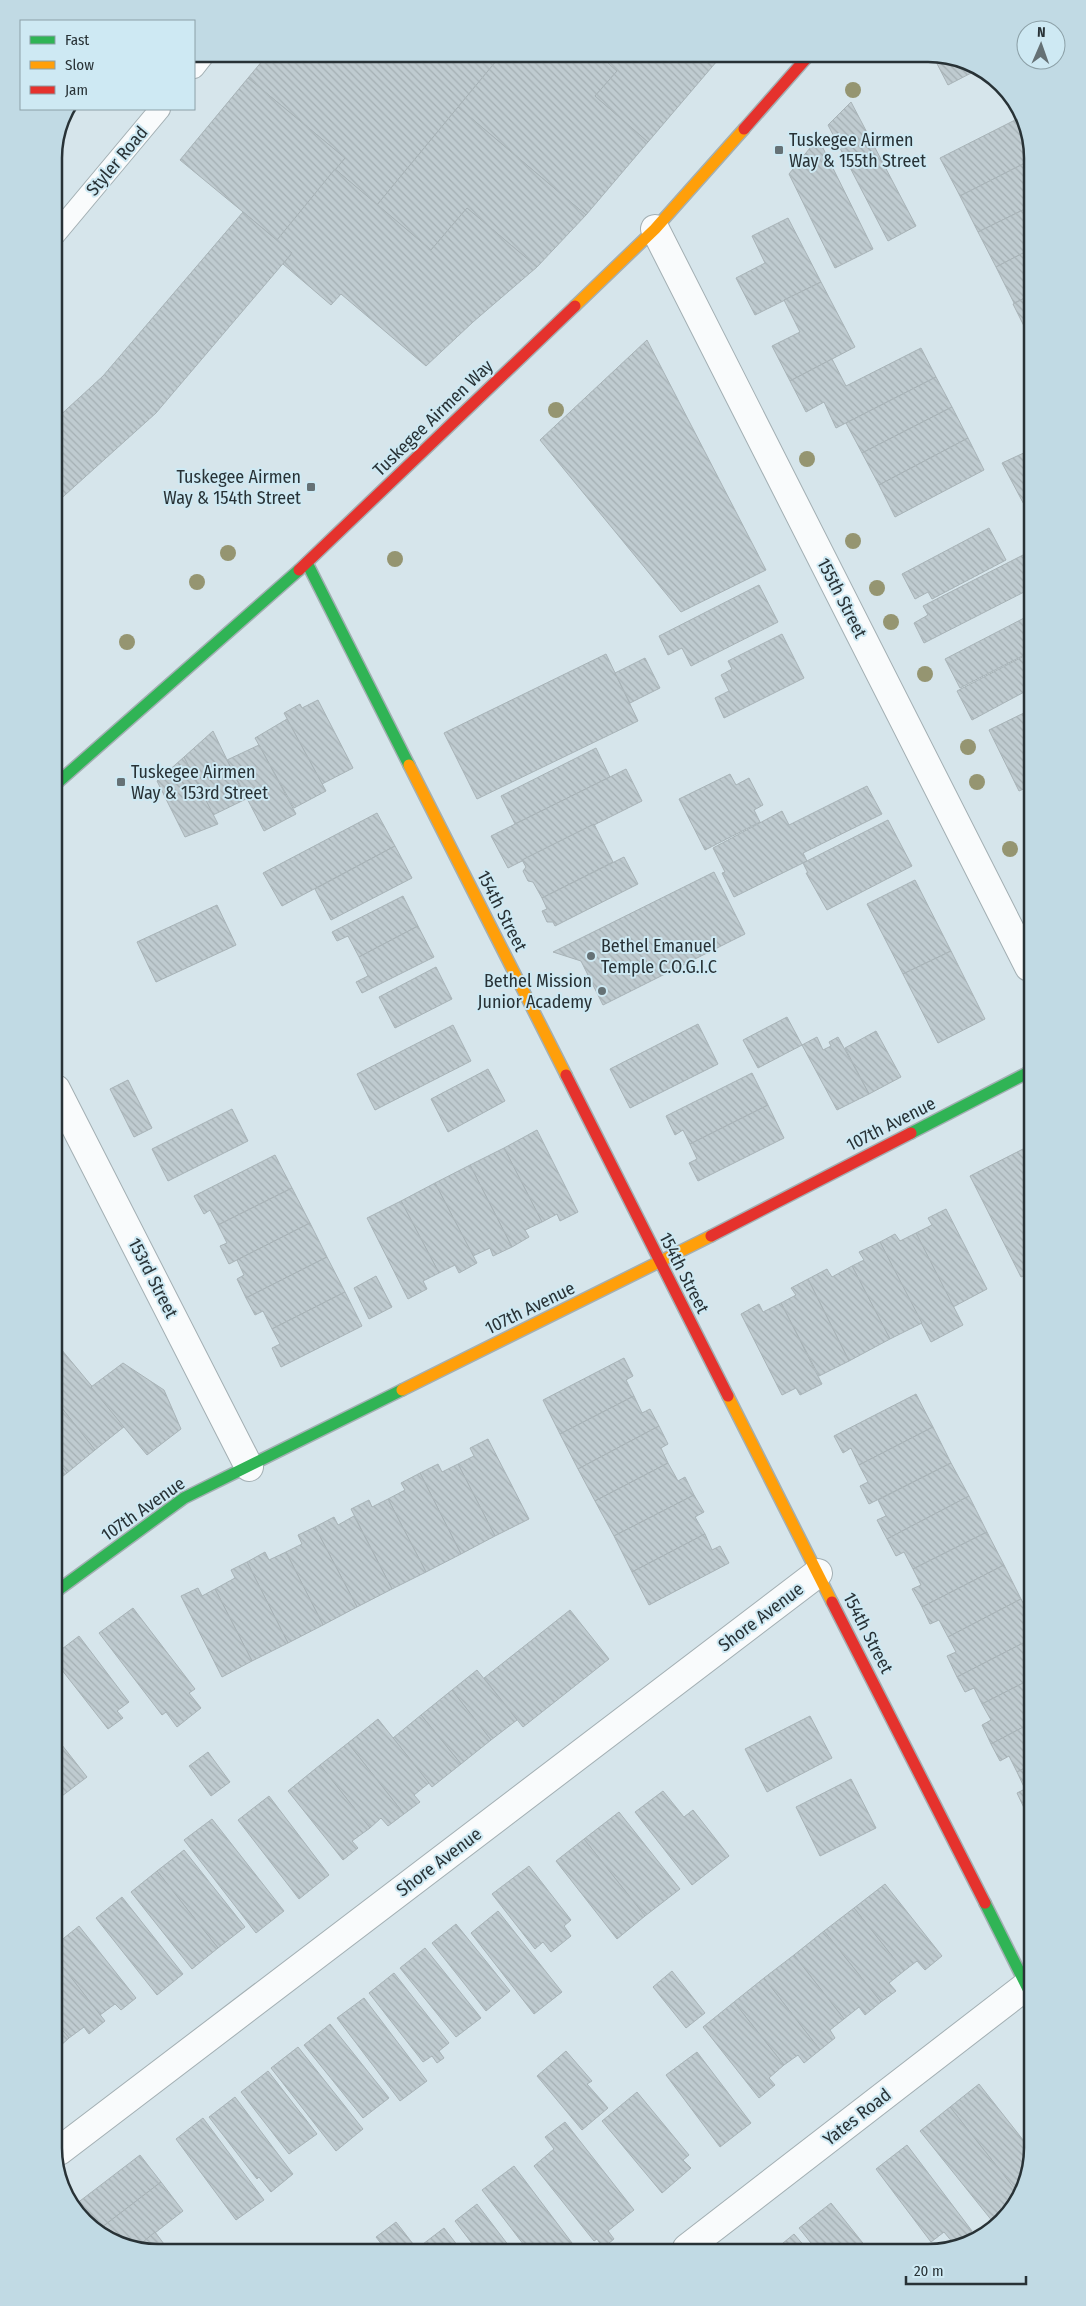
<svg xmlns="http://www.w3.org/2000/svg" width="1086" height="2306" font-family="'Fira Sans Condensed',sans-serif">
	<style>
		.building { fill: url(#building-back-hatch); stroke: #a8b3b7 }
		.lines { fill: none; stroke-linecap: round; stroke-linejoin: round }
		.lane-casing { stroke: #a3afb3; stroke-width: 22 }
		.street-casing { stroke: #a3afb3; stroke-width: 30 }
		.fast-casing { stroke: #a3afb3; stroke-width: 14 }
		.slow-casing { stroke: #a3afb3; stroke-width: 14 }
		.jam-casing { stroke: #a3afb3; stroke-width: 14 }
		.lane { stroke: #f9fbfc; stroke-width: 20 }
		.street { stroke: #f9fbfc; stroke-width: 28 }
		.fast { stroke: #30b455; stroke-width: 11 }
		.slow { stroke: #ff9f0a; stroke-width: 11 }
		.jam { stroke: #e5322d; stroke-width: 11 }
		.tree { fill: #959571 }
		.poi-dot { fill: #657175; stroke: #cee9f3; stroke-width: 2 }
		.labels { text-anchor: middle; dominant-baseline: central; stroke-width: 4; stroke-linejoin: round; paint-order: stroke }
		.poi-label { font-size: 18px; fill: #283236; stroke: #cee9f3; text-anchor: start }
		.street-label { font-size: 18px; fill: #283236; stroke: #cee9f3 }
		.rim { fill: none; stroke: #283236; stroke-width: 2.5 }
	</style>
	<defs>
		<pattern id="building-back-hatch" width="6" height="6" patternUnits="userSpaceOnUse" patternTransform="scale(1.25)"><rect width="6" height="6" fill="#bfcbd0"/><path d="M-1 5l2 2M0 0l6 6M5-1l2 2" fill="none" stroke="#a4afb3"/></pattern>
	</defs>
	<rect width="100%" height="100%" fill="#d6e5eb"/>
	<g class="building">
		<polygon points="268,54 502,54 377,205 335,169 345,158 248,78"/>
		<polygon points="502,54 598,54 617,71 595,96 648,142 586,215 458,107"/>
		<polygon points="598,54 723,54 648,142 595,96 617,71"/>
		<polygon points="932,54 935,54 977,70 948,85"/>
		<polygon points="248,78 345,158 277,240 180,160"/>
		<polygon points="851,102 916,226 888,241 828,125"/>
		<polygon points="458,107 586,215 537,267 467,208 431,250 377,205"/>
		<polygon points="1021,117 1027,125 1027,162 960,196 940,158"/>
		<polygon points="818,138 873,249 835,268 789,174"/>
		<polygon points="1027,162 1027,208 978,232 960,196"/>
		<polygon points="335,169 431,250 467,208 537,267 473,322 426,366 341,294 331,305 283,264 292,253 277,240"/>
		<polygon points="1027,208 1027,251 996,267 978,232"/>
		<polygon points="243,212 292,253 156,413 55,504 55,420 103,376"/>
		<polygon points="788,218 821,282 755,315 736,278 765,263 752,236"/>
		<polygon points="1027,251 1027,297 1014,303 996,267"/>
		<polygon points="821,282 855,347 790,381 772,346 800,332 784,300"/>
		<polygon points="1027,297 1027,332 1013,304"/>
		<polygon points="647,340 766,570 681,612 540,440"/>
		<polygon points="921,348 936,377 836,428 824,402 806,412 790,381 832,359 846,386"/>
		<polygon points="936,377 952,407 862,453 846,423"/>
		<polygon points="952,407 968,438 879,485 862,453"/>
		<polygon points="968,438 984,470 895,517 879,485"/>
		<polygon points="1028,451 1028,512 1002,463"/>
		<polygon points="989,528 1006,560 932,599 928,592 915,599 902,574"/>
		<polygon points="1025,554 1028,559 1028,590 924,643 914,623 928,615 923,606"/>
		<polygon points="759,585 778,622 691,666 682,648 668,655 659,636"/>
		<polygon points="1028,616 1028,653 960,688 945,659"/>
		<polygon points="782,634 804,678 724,718 715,698 729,691 721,675 732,669 728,661"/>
		<polygon points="606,654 638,721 477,799 444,733"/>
		<polygon points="1028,654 1028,690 972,720 957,691"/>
		<polygon points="645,658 660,688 630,703 615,673"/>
		<polygon points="318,700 353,768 322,784 284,713 300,704 302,708"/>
		<polygon points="1028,711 1028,787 1019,791 989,730"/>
		<polygon points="287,719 326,791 294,808 255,738"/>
		<polygon points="213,731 246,799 213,815 184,757"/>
		<polygon points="259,745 296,814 264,831 227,760"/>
		<polygon points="596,748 610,777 515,824 501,796"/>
		<polygon points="184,757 218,824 185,837 157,781"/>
		<polygon points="626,769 642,801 508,868 491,836"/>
		<polygon points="730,774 736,785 749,778 763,805 754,810 760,822 705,850 679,799"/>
		<polygon points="867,786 882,814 803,853 807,861 734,897 722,873 725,872 713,848 782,811 789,825"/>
		<polygon points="377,813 395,846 282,906 263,873"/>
		<polygon points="888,820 912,866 827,910 806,873 808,873 803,863"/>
		<polygon points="594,824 613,862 542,898 533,882 528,881 523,871 526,867 522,860"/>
		<polygon points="395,846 412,878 331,920 315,889"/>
		<polygon points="624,857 638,884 555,926 553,922 547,922 542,911 547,909 542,898"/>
		<polygon points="714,872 745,934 603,1005 581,961 553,952"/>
		<polygon points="915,880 951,951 903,974 867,904"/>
		<polygon points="403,896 418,926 359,957 348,936 337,941 332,932"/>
		<polygon points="217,905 236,945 156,982 137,942"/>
		<polygon points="418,926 434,957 362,993 356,982 368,976 359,957"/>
		<polygon points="951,951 985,1019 938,1043 903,974"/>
		<polygon points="436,967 452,999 395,1028 379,997"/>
		<polygon points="787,1017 802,1045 758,1068 743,1040"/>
		<polygon points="698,1024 718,1064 630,1108 610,1069"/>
		<polygon points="453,1025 471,1061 375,1110 357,1074"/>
		<polygon points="876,1031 901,1077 869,1094 845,1048"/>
		<polygon points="817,1037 823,1050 831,1046 829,1042 838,1037 869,1094 837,1110 802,1045"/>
		<polygon points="488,1069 505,1101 448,1132 431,1099"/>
		<polygon points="752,1073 768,1105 690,1144 683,1130 675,1135 666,1116"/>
		<polygon points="128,1080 152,1128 134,1137 110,1089"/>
		<polygon points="768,1105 784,1138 698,1181 689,1163 697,1159 690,1144"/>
		<polygon points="232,1109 248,1141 168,1181 152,1149"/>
		<polygon points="537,1130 578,1212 560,1221 557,1214 542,1222 504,1148"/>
		<polygon points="1029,1146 1030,1273 1021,1277 970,1176"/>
		<polygon points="504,1148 542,1222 525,1230 529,1237 512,1247 470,1165"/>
		<polygon points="275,1155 292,1188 218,1225 210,1210 204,1214 194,1196"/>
		<polygon points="470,1165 512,1247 493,1256 490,1248 473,1256 435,1183"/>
		<polygon points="435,1183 477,1263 459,1273 455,1265 439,1273 401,1201"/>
		<polygon points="292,1188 310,1223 229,1264 220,1246 227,1243 218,1225"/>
		<polygon points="401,1201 439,1273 423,1281 427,1289 408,1299 367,1218"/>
		<polygon points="946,1209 987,1289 953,1307 916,1233 932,1225 928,1218"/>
		<polygon points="310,1223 327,1257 246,1298 237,1279 244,1275 237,1260"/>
		<polygon points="916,1233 963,1325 931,1342 880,1242 895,1234 900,1241"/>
		<polygon points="880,1242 922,1323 890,1339 852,1266 864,1260 859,1252"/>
		<polygon points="327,1257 345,1292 272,1329 263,1311 255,1315 246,1298"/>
		<polygon points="852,1266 890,1339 849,1361 808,1279 827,1269 832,1277"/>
		<polygon points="376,1276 392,1307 369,1319 354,1288"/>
		<polygon points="808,1279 849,1361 819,1376 781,1303 796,1295 791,1288"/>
		<polygon points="345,1292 362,1326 281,1367 272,1348 280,1344 272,1329"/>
		<polygon points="781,1303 822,1384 800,1395 796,1388 782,1395 741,1314 759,1304 763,1312"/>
		<polygon points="61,1349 125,1426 95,1450 57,1402 57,1352"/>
		<polygon points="624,1358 633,1376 626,1380 634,1396 560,1434 543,1400"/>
		<polygon points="123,1363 164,1390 181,1429 147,1455 91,1387"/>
		<polygon points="916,1394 933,1427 859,1465 851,1448 843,1453 834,1436"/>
		<polygon points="634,1396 642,1413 650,1409 659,1426 578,1469 560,1434"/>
		<polygon points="57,1402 95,1450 67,1473 57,1461"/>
		<polygon points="659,1426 668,1444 661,1448 668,1463 595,1501 578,1469"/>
		<polygon points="933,1427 951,1463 869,1504 860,1486 868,1482 859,1465"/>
		<polygon points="488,1439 529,1519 495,1536 458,1464 474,1456 470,1448"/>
		<polygon points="57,1461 67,1473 58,1480"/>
		<polygon points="668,1463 678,1481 685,1477 694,1495 614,1536 595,1501"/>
		<polygon points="951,1463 969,1496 887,1539 877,1520 886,1516 878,1500"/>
		<polygon points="438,1464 442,1472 458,1464 495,1536 461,1554 420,1473"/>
		<polygon points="420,1473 461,1554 426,1572 388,1499 405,1490 401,1483"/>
		<polygon points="694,1495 704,1512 695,1517 705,1534 632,1572 614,1536"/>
		<polygon points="969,1496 987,1532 913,1569 904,1552 896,1556 887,1539"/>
		<polygon points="388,1499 426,1572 392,1589 351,1509 369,1500 372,1507"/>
		<polygon points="354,1516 392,1589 357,1607 315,1527 334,1517 338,1525"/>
		<polygon points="315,1527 357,1607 323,1625 286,1552 302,1544 298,1535"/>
		<polygon points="987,1532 1004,1565 922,1607 912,1589 921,1585 913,1569"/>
		<polygon points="705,1534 712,1550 720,1546 729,1563 649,1605 632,1572"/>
		<polygon points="265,1552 269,1560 286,1552 323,1625 288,1643 247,1562"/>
		<polygon points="247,1562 288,1643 252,1661 215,1589 235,1578 231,1570"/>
		<polygon points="1004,1565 1021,1599 948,1637 939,1620 930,1624 922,1607"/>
		<polygon points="198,1588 202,1596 215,1589 252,1661 222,1677 181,1596"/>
		<polygon points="1021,1599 1031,1618 1031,1639 957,1677 947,1656 956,1652 948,1637"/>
		<polygon points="133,1608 195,1689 189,1693 201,1708 177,1727 166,1712 162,1715 99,1633"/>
		<polygon points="570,1610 609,1659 523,1727 484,1678"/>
		<polygon points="79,1636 129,1702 117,1711 123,1718 108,1729 58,1665 58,1652"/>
		<polygon points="1031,1639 1031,1679 982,1704 974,1688 965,1692 957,1677"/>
		<polygon points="477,1670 517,1720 491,1740 452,1690"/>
		<polygon points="1031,1679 1031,1723 991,1744 982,1725 991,1720 982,1704"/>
		<polygon points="452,1690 491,1740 461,1764 421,1715"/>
		<polygon points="421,1715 461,1764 432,1787 393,1738"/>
		<polygon points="810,1716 832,1758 767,1792 745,1749"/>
		<polygon points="378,1719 429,1783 414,1795 420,1802 404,1814 348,1743"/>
		<polygon points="1031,1723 1031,1765 1017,1772 1009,1756 1000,1761 991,1744"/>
		<polygon points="58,1740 87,1777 58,1799"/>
		<polygon points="348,1743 404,1814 388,1826 381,1818 370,1828 320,1765"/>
		<polygon points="208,1752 230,1782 211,1796 189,1766"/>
		<polygon points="320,1765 370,1828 352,1841 358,1848 343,1860 288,1791"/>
		<polygon points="1031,1765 1031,1807 1025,1810 1017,1793 1025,1789 1017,1772"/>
		<polygon points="851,1779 876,1828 820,1856 796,1807"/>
		<polygon points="663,1791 684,1817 693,1810 729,1856 692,1885 635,1812"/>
		<polygon points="269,1796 329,1875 299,1899 238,1820"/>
		<polygon points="1031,1807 1031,1821 1025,1810"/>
		<polygon points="619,1812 680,1889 645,1916 584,1839"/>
		<polygon points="212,1819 284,1911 256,1933 184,1840"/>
		<polygon points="584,1839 645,1916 617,1939 556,1861"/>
		<polygon points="184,1850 245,1927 218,1948 157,1871"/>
		<polygon points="529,1866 571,1920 564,1926 571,1936 551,1952 543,1942 535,1949 492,1894"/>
		<polygon points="157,1871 218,1948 192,1969 131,1892"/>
		<polygon points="885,1884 942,1956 925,1970 917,1961 904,1971 854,1908"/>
		<polygon points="122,1897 183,1974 157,1995 96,1918"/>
		<polygon points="854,1908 904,1971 889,1983 896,1991 881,2002 824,1931"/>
		<polygon points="498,1911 562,1992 534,2014 471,1933"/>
		<polygon points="456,1924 510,1991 486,2011 432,1943"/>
		<polygon points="79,1926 136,1998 121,2010 115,2004 100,2015 59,1962 59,1942"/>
		<polygon points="824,1931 881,2002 865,2015 859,2007 844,2019 794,1955"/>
		<polygon points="425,1948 481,2018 456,2037 400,1968"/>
		<polygon points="794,1955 844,2019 830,2030 835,2038 820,2050 764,1978"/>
		<polygon points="59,1962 105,2021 89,2034 84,2027 69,2038 59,2026"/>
		<polygon points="672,1971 705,2013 686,2028 653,1987"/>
		<polygon points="394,1973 449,2043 439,2051 444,2058 437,2063 432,2056 423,2062 369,1993"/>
		<polygon points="764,1978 820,2050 804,2063 798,2055 784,2065 734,2002"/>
		<polygon points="364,1998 427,2081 400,2101 337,2018"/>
		<polygon points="734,2002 784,2065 769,2078 775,2085 759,2098 703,2027"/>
		<polygon points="330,2024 389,2098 363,2118 304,2045"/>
		<polygon points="59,2026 69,2038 59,2047"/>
		<polygon points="298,2047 363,2129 336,2151 271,2068"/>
		<polygon points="566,2051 592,2081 587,2084 608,2108 582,2130 537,2076"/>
		<polygon points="697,2052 751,2123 720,2147 666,2075"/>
		<polygon points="268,2071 317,2134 289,2154 241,2092"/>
		<polygon points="979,2084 1031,2150 1018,2193 950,2107"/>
		<polygon points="637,2092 689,2155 683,2160 691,2168 662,2193 602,2121"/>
		<polygon points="235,2097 293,2174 271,2192 259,2177 257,2179 209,2117"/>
		<polygon points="950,2107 1018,2193 1014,2206 993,2222 920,2131"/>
		<polygon points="203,2118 264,2200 236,2220 176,2139"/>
		<polygon points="565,2122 634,2210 608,2231 614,2239 603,2248 597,2239 594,2241 534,2166 554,2149 545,2137"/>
		<polygon points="907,2145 972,2231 954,2244 944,2232 931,2242 876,2169"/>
		<polygon points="140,2155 161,2182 97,2231 95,2231 76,2204"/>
		<polygon points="514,2166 572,2243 569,2245 572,2249 527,2249 482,2190"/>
		<polygon points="161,2182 183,2211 137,2247 97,2231"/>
		<polygon points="831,2203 866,2247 815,2248 799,2228"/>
		<polygon points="477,2204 512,2250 477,2250 455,2221"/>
		<polygon points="396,2222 417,2249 423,2244 428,2250 386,2250 376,2237"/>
		<polygon points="444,2228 461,2250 428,2250 423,2244"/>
		<polygon points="155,2232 170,2252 151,2252 137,2247"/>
		<polygon points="794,2234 806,2248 777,2248"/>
	</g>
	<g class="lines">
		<defs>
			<g id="lane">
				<polyline points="194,68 205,54"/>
				<polyline points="54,236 160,109"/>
			</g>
			<g id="street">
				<polyline points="655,229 1029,967"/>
				<polyline points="56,1089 249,1467"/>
				<polyline points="59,2151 818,1573"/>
				<polyline points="687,2248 1026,1986"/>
			</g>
			<g id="fast">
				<polyline points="307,563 409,765"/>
				<polyline points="56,784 299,570"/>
				<polyline points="911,1133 1029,1072"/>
				<polyline points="58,1590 184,1498 402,1390"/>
				<polyline points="985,1903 1032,1997"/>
			</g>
			<g id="slow">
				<polyline points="575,306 655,229 744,129"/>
				<polyline points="409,765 566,1075"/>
				<polyline points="402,1390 711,1236"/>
				<polyline points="728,1396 832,1602"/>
			</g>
			<g id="jam">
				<polyline points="744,129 810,54"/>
				<polyline points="299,570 575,306"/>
				<polyline points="566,1075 728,1396"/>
				<polyline points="711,1236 911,1133"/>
				<polyline points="832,1602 985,1903"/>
			</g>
		</defs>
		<use href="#lane" class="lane-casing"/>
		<use href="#street" class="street-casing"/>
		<use href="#fast" class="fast-casing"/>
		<use href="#slow" class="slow-casing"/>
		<use href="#jam" class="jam-casing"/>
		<use href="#lane" class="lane"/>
		<use href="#street" class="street"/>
		<use href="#fast" class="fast"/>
		<use href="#slow" class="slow"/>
		<use href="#jam" class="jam"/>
	</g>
	<g class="tree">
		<circle cx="853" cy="90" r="8"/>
		<circle cx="556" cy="410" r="8"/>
		<circle cx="807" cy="459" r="8"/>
		<circle cx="853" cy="541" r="8"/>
		<circle cx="228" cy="553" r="8"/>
		<circle cx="395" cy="559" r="8"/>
		<circle cx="197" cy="582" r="8"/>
		<circle cx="877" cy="588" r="8"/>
		<circle cx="891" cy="622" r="8"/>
		<circle cx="127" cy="642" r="8"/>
		<circle cx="925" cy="674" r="8"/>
		<circle cx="968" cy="747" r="8"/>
		<circle cx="977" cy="782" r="8"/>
		<circle cx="1010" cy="849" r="8"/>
	</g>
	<g class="poi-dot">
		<rect x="774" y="145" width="10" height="10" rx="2.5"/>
		<rect x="306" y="482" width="10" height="10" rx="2.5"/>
		<rect x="116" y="777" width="10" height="10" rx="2.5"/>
		<circle cx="591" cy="956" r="5"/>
		<circle cx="602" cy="991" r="5"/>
	</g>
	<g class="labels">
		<g class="poi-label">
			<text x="789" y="140">Tuskegee Airmen<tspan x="789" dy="21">Way &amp; 155th Street</tspan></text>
			<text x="301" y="477" text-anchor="end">Tuskegee Airmen<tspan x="301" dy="21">Way &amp; 154th Street</tspan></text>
			<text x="131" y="772">Tuskegee Airmen<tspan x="131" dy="21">Way &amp; 153rd Street</tspan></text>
			<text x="601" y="946">Bethel Emanuel<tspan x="601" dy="21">Temple C.O.G.I.C</tspan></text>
			<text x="592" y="981" text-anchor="end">Bethel Mission<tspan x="592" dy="21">Junior Academy</tspan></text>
		</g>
		<g class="street-label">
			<text transform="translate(117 161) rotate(-50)">Styler Road</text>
			<text transform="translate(433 418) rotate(-44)">Tuskegee Airmen Way</text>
			<text transform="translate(842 598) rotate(63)">155th Street</text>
			<text transform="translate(502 911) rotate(63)">154th Street</text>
			<text transform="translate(891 1124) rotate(-27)">107th Avenue</text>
			<text transform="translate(684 1273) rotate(63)">154th Street</text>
			<text transform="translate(153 1278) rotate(63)">153rd Street</text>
			<text transform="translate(530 1308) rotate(-26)">107th Avenue</text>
			<text transform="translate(143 1509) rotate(-35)">107th Avenue</text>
			<text transform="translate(761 1617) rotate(-37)">Shore Avenue</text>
			<text transform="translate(868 1633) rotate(63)">154th Street</text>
			<text transform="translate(439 1862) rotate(-37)">Shore Avenue</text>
			<text transform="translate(857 2117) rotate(-38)">Yates Road</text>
		</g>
	</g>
	<path d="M0 0H1086V2306H0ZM158 62H928A96 96 0 0 1 1024 158V2148A96 96 0 0 1 928 2244H158A96 96 0 0 1 62 2148V158A96 96 0 0 1 158 62Z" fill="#c1dae4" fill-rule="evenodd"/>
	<path class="rim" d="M158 62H928A96 96 0 0 1 1024 158V2148A96 96 0 0 1 928 2244H158A96 96 0 0 1 62 2148V158A96 96 0 0 1 158 62Z"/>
	<rect x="20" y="20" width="175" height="90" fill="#cee9f3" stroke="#8ca0a7"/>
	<rect x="30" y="36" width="25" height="8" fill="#30b455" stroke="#8ca0a7"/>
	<text x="65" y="45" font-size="15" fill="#283236">Fast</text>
	<rect x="30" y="61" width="25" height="8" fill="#ff9f0a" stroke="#8ca0a7"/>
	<text x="65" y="70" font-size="15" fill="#283236">Slow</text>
	<rect x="30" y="86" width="25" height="8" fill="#e5322d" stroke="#8ca0a7"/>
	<text x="65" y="95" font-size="15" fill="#283236">Jam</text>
	<g transform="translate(1041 45) rotate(2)"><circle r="24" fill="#cee9f3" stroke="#8ca0a7"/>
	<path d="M0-4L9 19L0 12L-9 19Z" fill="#657175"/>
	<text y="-8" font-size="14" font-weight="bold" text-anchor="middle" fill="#283236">N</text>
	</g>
	<path d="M906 2276v8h120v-8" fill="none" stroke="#283236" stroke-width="2.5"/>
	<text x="914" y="2276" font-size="15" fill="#283236" stroke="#cee9f3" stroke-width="4" paint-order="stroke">20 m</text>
</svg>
